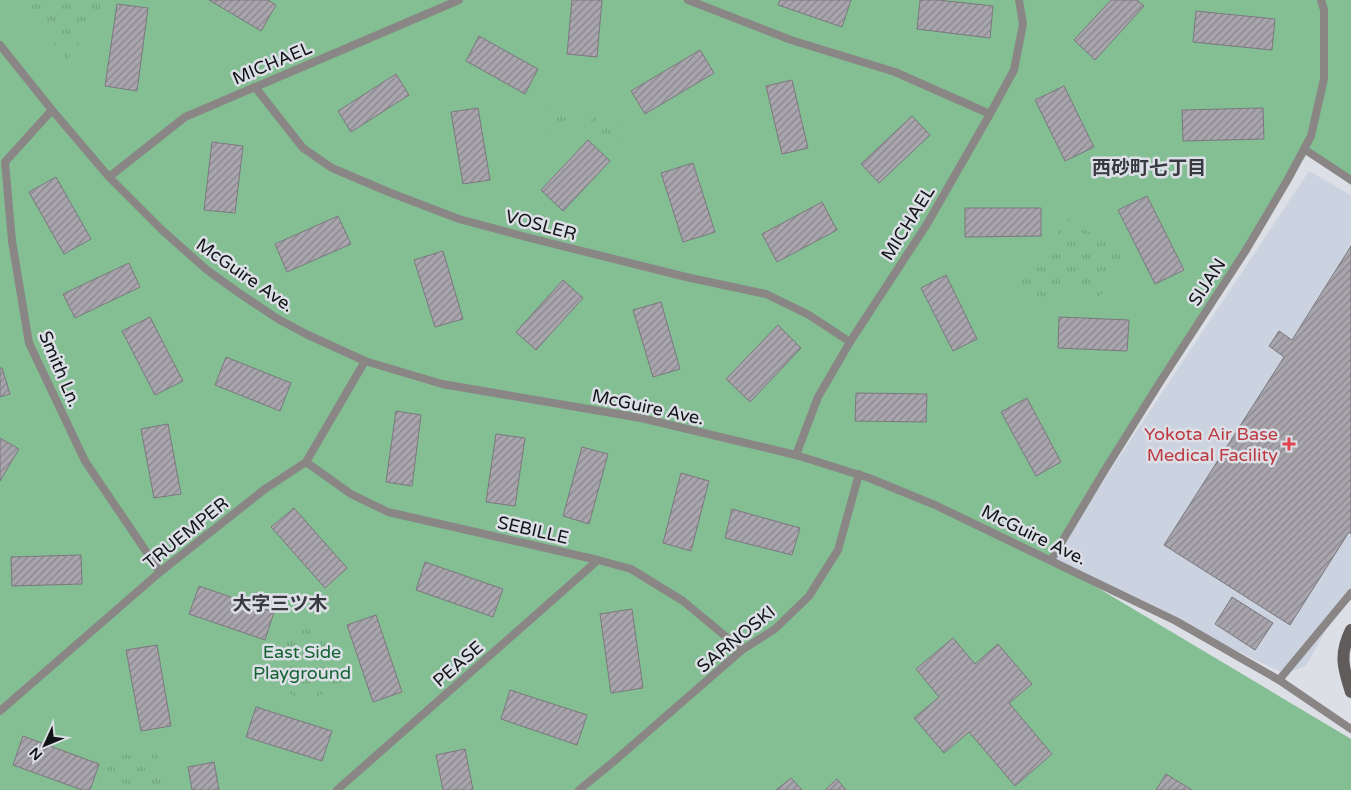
<svg xmlns="http://www.w3.org/2000/svg" width="1351" height="790" font-family="'Varela Round','Noto Sans JP',sans-serif">
	<style>
		.built { fill: #ccd3e0 }
		.green { fill: #83bf93 }
		.park { fill: url(#park-tufts) }
		.building { fill: url(#building-hatch); stroke: #7b787f }
		.lines { fill: none; stroke-linecap: round; stroke-linejoin: round }
		.lane { stroke: #8a8686; stroke-width: 8 }
		.secondary { stroke: #615c5c; stroke-width: 12 }
		.health-dot { fill: #e0444e; stroke: #dcdfe6; stroke-width: 2 }
		.labels { text-anchor: middle; dominant-baseline: central; stroke-width: 5; stroke-linejoin: round; paint-order: stroke }
		.street-label { font-size: 18px; fill: #121416; stroke: #dcdfe6 }
		.health-label { font-size: 18px; fill: #be3a42; stroke: #dcdfe6; text-anchor: end }
		.park-label { font-size: 18px; fill: #156234; stroke: #dcdfe6 }
		.neighbourhood-label { font-size: 19px; font-weight: bold; fill: #383a40; stroke: #dcdfe6 }
	</style>
	<defs>
		<pattern id="park-tufts" width="24" height="20" patternUnits="userSpaceOnUse" patternTransform="scale(1.25)"><rect width="24" height="20" fill="#83bf93"/><path d="M3 7l-1-3M5 7V3M7 7l1-3M15 17l-1-3M17 17v-4M19 17l1-3" fill="none" stroke="#70a37e"/></pattern>
		<pattern id="building-hatch" width="6" height="6" patternUnits="userSpaceOnUse" patternTransform="scale(1.25)"><rect width="6" height="6" fill="#a8a5ac"/><path d="M-1 1l2-2M0 6l6-6M5 7l2-2" fill="none" stroke="#87858b"/></pattern>
	</defs>
	<rect width="100%" height="100%" fill="#dcdfe6"/>
	<polygon class="built" points="1309,171 1351,195 1351,597 1339,607 1306,666 1285,674 1051,560"/>
	<polygon class="green" points="0,0 1351,0 1351,185 1308,152 1051,560 1351,739 1351,790 0,790"/>
	<g class="park">
		<polygon points="16,0 111,0 67,60"/>
		<polygon points="557,100 577,121 558,139 538,119"/>
		<polygon points="595,110 628,125 624,139 614,145 594,137 588,129"/>
		<polygon points="1067,218 1126,255 1098,299 1071,282 1053,287 1040,307 1013,290 1028,266 1035,270"/>
		<polygon points="310,613 346,679 304,705 253,662"/>
		<polygon points="107,750 157,753 172,790 98,790"/>
	</g>
	<g class="building">
		<polygon points="209,0 268,0 276,5 261,31"/>
		<polygon points="572,0 602,0 597,57 567,54"/>
		<polygon points="780,0 851,0 842,27 778,5"/>
		<polygon points="920,0 938,0 993,6 990,38 917,29"/>
		<polygon points="1111,0 1137,0 1144,6 1095,60 1074,40"/>
		<polygon points="117,4 148,8 137,91 105,86"/>
		<polygon points="1196,11 1275,19 1272,50 1193,42"/>
		<polygon points="479,36 538,69 525,94 466,61"/>
		<polygon points="700,50 714,73 645,114 631,91"/>
		<polygon points="396,74 409,95 351,132 338,111"/>
		<polygon points="792,80 808,148 782,154 766,86"/>
		<polygon points="1064,86 1094,147 1065,161 1035,100"/>
		<polygon points="478,108 490,180 463,184 451,112"/>
		<polygon points="1263,108 1264,139 1183,141 1182,110"/>
		<polygon points="912,116 930,135 879,183 861,164"/>
		<polygon points="588,140 610,161 563,211 541,190"/>
		<polygon points="212,142 243,146 235,213 204,210"/>
		<polygon points="693,163 715,232 683,242 661,173"/>
		<polygon points="56,177 91,239 64,254 29,192"/>
		<polygon points="1147,196 1184,270 1155,284 1118,210"/>
		<polygon points="822,202 837,230 777,262 762,234"/>
		<polygon points="965,208 1041,208 1041,236 965,237"/>
		<polygon points="338,216 351,244 287,272 275,244"/>
		<polygon points="1351,246 1351,534 1349,532 1290,625 1164,545 1284,357 1269,346 1279,331 1292,340"/>
		<polygon points="443,251 463,319 435,327 414,260"/>
		<polygon points="129,263 140,287 75,318 63,294"/>
		<polygon points="946,275 977,339 953,351 921,288"/>
		<polygon points="563,280 583,298 536,350 516,332"/>
		<polygon points="661,302 680,369 653,377 633,310"/>
		<polygon points="150,317 183,381 155,395 122,331"/>
		<polygon points="1059,317 1129,320 1127,351 1058,348"/>
		<polygon points="778,325 801,348 750,402 726,379"/>
		<polygon points="226,357 291,383 280,411 215,385"/>
		<polygon points="0,368 2,368 10,394 0,397"/>
		<polygon points="856,393 927,394 926,422 855,421"/>
		<polygon points="1027,398 1061,462 1036,476 1001,412"/>
		<polygon points="396,411 421,415 412,486 386,482"/>
		<polygon points="168,424 181,494 154,498 141,429"/>
		<polygon points="496,434 525,438 515,506 486,502"/>
		<polygon points="0,438 19,449 0,481"/>
		<polygon points="582,447 608,454 589,524 563,516"/>
		<polygon points="681,473 709,481 691,551 663,543"/>
		<polygon points="294,508 347,568 325,588 271,527"/>
		<polygon points="732,509 800,528 792,555 725,538"/>
		<polygon points="81,555 82,584 12,586 11,557"/>
		<polygon points="425,562 503,589 493,617 416,590"/>
		<polygon points="199,586 274,612 265,640 189,614"/>
		<polygon points="1232,597 1273,623 1255,650 1215,624"/>
		<polygon points="632,609 643,688 611,693 600,614"/>
		<polygon points="376,615 402,692 373,702 347,625"/>
		<polygon points="953,638 975,664 998,644 1032,684 1009,703 1052,754 1015,786 969,732 944,753 914,718 939,697 916,669"/>
		<polygon points="157,645 171,726 141,731 126,650"/>
		<polygon points="510,690 587,715 577,745 501,719"/>
		<polygon points="256,707 332,731 322,761 246,737"/>
		<polygon points="23,736 99,764 90,790 82,790 13,765"/>
		<polygon points="465,749 473,790 443,790 436,755"/>
		<polygon points="214,762 219,790 192,790 188,767"/>
		<polygon points="1166,774 1192,790 1156,790"/>
		<polygon points="791,778 802,790 776,790"/>
		<polygon points="837,779 846,790 825,790"/>
	</g>
	<g class="lines">
		<g class="lane">
			<polyline points="688,0 791,40 895,72 990,114"/>
			<polyline points="0,45 52,110 109,177 162,230 207,270 239,293 278,319 306,334 365,361 442,384 641,418 796,455 869,478 935,505 1176,621 1279,680 1351,729"/>
			<polyline points="255,87 303,148 332,168 391,193 459,219 526,237 686,277 766,294 809,315 850,342"/>
			<polyline points="52,110 5,162 12,241 29,343 85,461 160,572"/>
			<polyline points="1304,149 1351,180"/>
			<polyline points="109,177 185,117 459,0"/>
			<polyline points="796,455 818,397 850,342 927,224 990,114 1014,70 1023,24 1019,0"/>
			<polyline points="306,462 351,494 388,512 598,560 631,569 683,601 742,650"/>
			<polyline points="1051,560 1103,473 1160,382 1246,250 1288,179 1311,136 1324,79 1324,10 1321,0"/>
			<polyline points="1279,680 1351,593"/>
			<polyline points="0,711 160,572 265,489 306,462 365,361"/>
			<polyline points="337,790 598,560"/>
			<polyline points="579,790 612,763 742,650 775,629 809,596 838,550 859,474"/>
		</g>
		<path class="secondary" d="M1351 630C1339 654 1343 668 1351 692"/>
	</g>
	<path class="health-dot" d="M1286.5 436.5h5v5h5v5h-5v5h-5v-5h-5v-5h5z"/>
	<g class="labels">
		<g class="street-label">
			<text transform="translate(272 63) rotate(-23)">MICHAEL</text>
			<text transform="translate(908 223) rotate(-58)">MICHAEL</text>
			<text transform="translate(541 225) rotate(15)">VOSLER</text>
			<text transform="translate(245 275) rotate(35)">McGuire Ave.</text>
			<text transform="translate(1207 282) rotate(-57)">SIJAN</text>
			<text transform="translate(60 369) rotate(67)">Smith Ln.</text>
			<text transform="translate(648 407) rotate(12)">McGuire Ave.</text>
			<text transform="translate(533 530) rotate(13)">SEBILLE</text>
			<text transform="translate(186 533) rotate(-39)">TRUEMPER</text>
			<text transform="translate(1034 535) rotate(26)">McGuire Ave.</text>
			<text transform="translate(736 639) rotate(-39)">SARNOSKI</text>
			<text transform="translate(458 664) rotate(-41)">PEASE</text>
		</g>
		<g class="health-label">
			<text x="1278" y="434">Yokota Air Base<tspan x="1278" dy="21">Medical Facility</tspan></text>
		</g>
		<g class="park-label">
			<text x="302" y="652">East Side<tspan x="302" dy="21">Playground</tspan></text>
		</g>
		<g class="neighbourhood-label">
			<text x="1149" y="168">西砂町七丁目</text>
			<text x="280" y="604">大字三ツ木</text>
		</g>
	</g>
	<g transform="translate(45 745) rotate(226)" stroke="#dcdfe6" stroke-width="4" paint-order="stroke">
	<path d="M0-4L9 19L0 12L-9 19Z" fill="#121416"/>
	<text y="-8" font-size="14" font-weight="bold" text-anchor="middle" fill="#121416">N</text>
	</g>
</svg>
